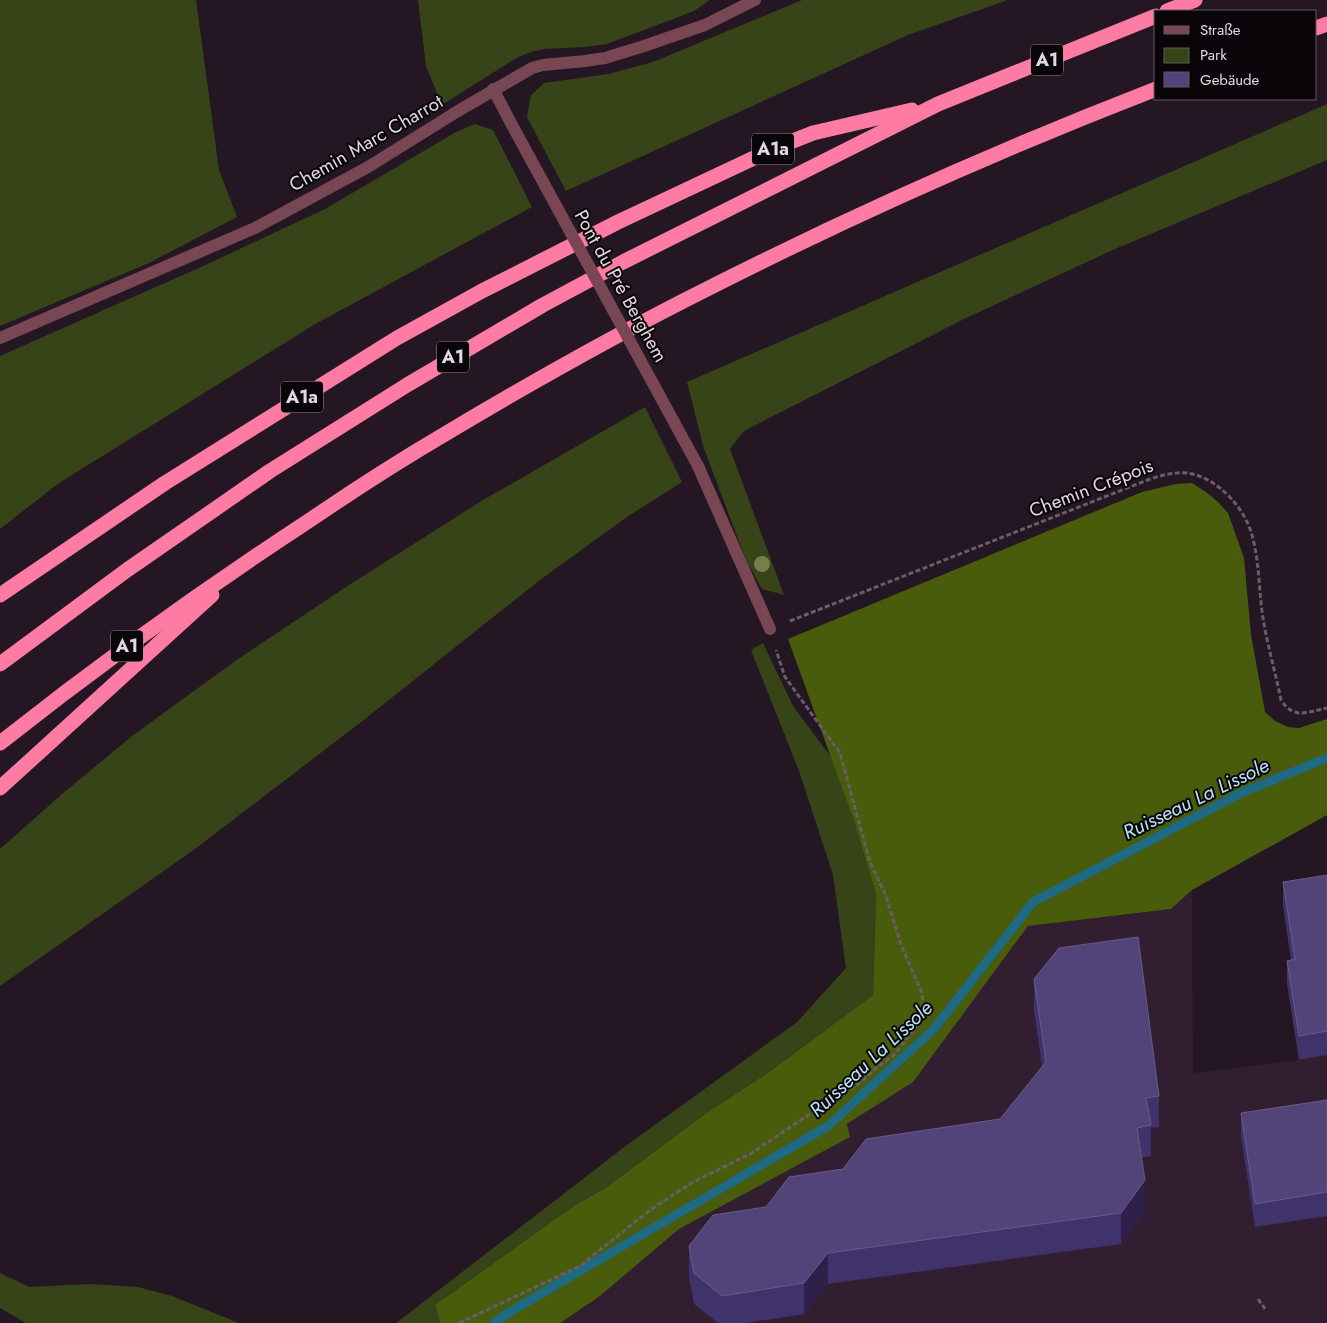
<svg xmlns="http://www.w3.org/2000/svg" width="1327" height="1323" font-family="Jost,sans-serif">
	<style>
		.built { fill: #311e30 }
		.green { fill: #374417 }
		.forest { fill: #495c0c }
		.lines { fill: none; stroke-linecap: round; stroke-linejoin: round }
		.stream { stroke: #1e6983; stroke-width: 9 }
		.path { stroke: #6a5d69; stroke-width: 3; stroke-dasharray: 5 2.5; stroke-linecap: butt }
		.minor { stroke: #794654; stroke-width: 12 }
		.motorway { stroke: #fe7ca4; stroke-width: 15 }
		.minor-bridge { stroke: #794654; stroke-width: 12 }
		.tree { fill: #757f4d }
		.wall { fill: #40326b }
		.shaded-wall { fill: #2e2049 }
		.building { fill: #524478; stroke: #685b88 }
		.labels { text-anchor: middle; dominant-baseline: central; stroke-width: 4; stroke-linejoin: round; paint-order: stroke }
		.shield { fill: #0a0509; stroke: #a199a0; stroke-width: 1 }
		.shield-label { font-size: 18px; font-weight: bold; fill: #e2d8e1 }
		.street-label { font-size: 19px; fill: #e2d8e1; stroke: #0a0509 }
		.water-label { font-size: 20px; font-style: italic; fill: #b7e4f7; stroke: #0a0509 }
	</style>
	<rect width="100%" height="100%" fill="#241623"/>
	<polygon class="built" points="1192,890 1193,1073 1299,1060 1327,1054 1327,1323 560,1323 600,1296 679,1229 849,1137 847,1124 913,1082 1028,926 1171,909"/>
	<g class="green">
		<polygon points="0,0 196,0 219,170 237,217 149,263 0,326"/>
		<polygon points="418,0 710,0 694,11 607,44 584,47 543,49 531,52 518,57 442,105 426,66"/>
		<polygon points="802,0 1008,0 908,35 566,191 527,117 531,95 544,83 608,74 653,62"/>
		<polygon points="1327,104 1327,160 1115,249 966,318 744,431 730,449 784,595 762,589 746,560 703,446 687,382"/>
		<polygon points="475,124 493,130 532,207 317,323 59,483 0,529 0,356 201,267 325,209 456,132"/>
		<polygon points="645,407 682,482 627,517 540,580 365,719 195,849 0,986 0,849 62,794 132,736 238,659 352,583 483,500"/>
		<polygon points="763,643 793,706 831,757 855,824 876,894 873,995 769,1072 705,1114 604,1189 575,1205 435,1305 440,1323 396,1323 623,1148 797,1022 846,968 833,875 799,771 751,650"/>
		<polygon points="0,1273 29,1287 90,1284 138,1287 172,1296 239,1323 26,1323 0,1308"/>
	</g>
	<polygon class="forest" points="1192,483 1206,492 1218,502 1228,513 1244,558 1251,635 1265,712 1275,721 1288,727 1299,728 1327,719 1327,815 1192,890 1171,909 1028,926 913,1082 847,1124 850,1137 679,1229 600,1296 560,1323 440,1323 435,1305 575,1205 604,1189 705,1114 769,1072 873,995 876,894 855,824 788,639 1142,492 1176,484"/>
	<g class="lines">
		<polyline class="stream" points="494,1323 508,1313 828,1126 934,1029 1033,902 1241,793 1327,758"/>
		<g class="path">
			<path d="M790 621 1150 479C1162 475 1174 472 1187 473 1218 477 1247 510 1253 539 1259 563 1259 587 1262 611 1266 641 1275 670 1281 700 1294 720 1307 712 1327 708"/>
			<polyline points="1258,1299 1265,1309"/>
			<polyline points="459,1323 580,1266 650,1210 693,1182 750,1154 840,1094 858,1084 885,1061 894,1055 917,1026 924,1010 922,993 901,945 886,896 870,862 840,753 785,677 776,650"/>
		</g>
		<g class="minor">
			<polyline points="493,89 512,125"/>
			<polyline points="0,338 255,228 368,167 458,111 532,68 543,65 585,61 605,58 641,47 705,25 755,0"/>
			<polyline points="698,466 770,629"/>
		</g>
		<g class="motorway">
			<polyline points="1167,11 1195,0"/>
			<polyline points="1316,28 1327,24"/>
			<polyline points="0,595 165,483 397,338 482,291 618,222 773,149 813,133 912,110"/>
			<polyline points="0,664 127,570 270,471 407,385 543,305 623,262 938,104 1156,16"/>
			<path d="M0 743C100 664 203 590 310 520 354 490 399 461 445 434 532 382 619 333 709 288 855 214 1004 148 1156 89"/>
			<polyline points="0,788 212,595"/>
		</g>
		<polyline class="minor-bridge" points="512,125 698,466"/>
	</g>
	<circle class="tree" cx="762" cy="564" r="8"/>
	<g class="wall">
		<polygon points="1327,875 1327,1055 1299,1060 1287,984 1287,961 1291,960 1283,906 1283,882"/>
		<polygon points="1034,979 1159,1096 1159,1127 1151,1128 1151,1156 1141,1158 1145,1211 1121,1244 828,1284 804,1314 745,1323 718,1323 694,1304 689,1277 689,1246 766,1207 843,1169 1000,1119 1042,1066 1034,1010"/>
		<polygon points="1327,1100 1327,1216 1255,1227 1241,1136 1241,1113"/>
	</g>
	<g class="shaded-wall">
		<polygon points="1145,1180 1145,1211 1121,1244 1121,1213"/>
		<polygon points="828,1253 828,1284 804,1314 804,1283"/>
	</g>
	<g class="building">
		<polygon points="1327,875 1327,1031 1299,1036 1287,961 1295,959 1283,882"/>
		<polygon points="1138,937 1159,1096 1146,1098 1151,1125 1137,1128 1145,1180 1121,1213 828,1253 804,1283 722,1296 694,1273 689,1246 713,1215 766,1207 789,1177 843,1169 866,1139 1000,1119 1046,1062 1034,979 1059,948"/>
		<polygon points="1327,1100 1327,1192 1255,1204 1241,1113"/>
	</g>
	<g class="labels">
		<g class="shield">
			<rect x="1031" y="44.5" width="32" height="31" rx="4"/>
			<rect x="752" y="133.5" width="42" height="31" rx="4"/>
			<rect x="437" y="341.5" width="32" height="31" rx="4"/>
			<rect x="281" y="381.5" width="42" height="31" rx="4"/>
			<rect x="111" y="630.5" width="32" height="31" rx="4"/>
		</g>
		<g class="shield-label">
			<text x="1047" y="60">A1</text>
			<text x="773" y="149">A1a</text>
			<text x="453" y="357">A1</text>
			<text x="302" y="397">A1a</text>
			<text x="127" y="646">A1</text>
		</g>
		<g class="street-label">
			<text transform="translate(366 143) rotate(-30)">Chemin Marc Charrot</text>
			<text transform="translate(621 286) rotate(61)">Pont du Pré Berghem</text>
			<text transform="translate(1091 488) rotate(-21)">Chemin Crépois</text>
		</g>
		<g class="water-label">
			<text transform="translate(1196 799) rotate(-26)">Ruisseau La Lissole</text>
			<text transform="translate(871 1059) rotate(-43)">Ruisseau La Lissole</text>
		</g>
	</g>
	<rect x="1154" y="10" width="162" height="90" fill="#0a0509" stroke="#60595f"/>
	<rect x="1164" y="26" width="25" height="8" fill="#794654" stroke="#60595f"/>
	<text x="1200" y="35" font-size="15" fill="#e2d8e1">Straße</text>
	<rect x="1164" y="48" width="25" height="15" fill="#374417" stroke="#60595f"/>
	<text x="1200" y="60" font-size="15" fill="#e2d8e1">Park</text>
	<rect x="1164" y="72" width="25" height="15" fill="#524478" stroke="#60595f"/>
	<text x="1200" y="85" font-size="15" fill="#e2d8e1">Gebäude</text>
</svg>
